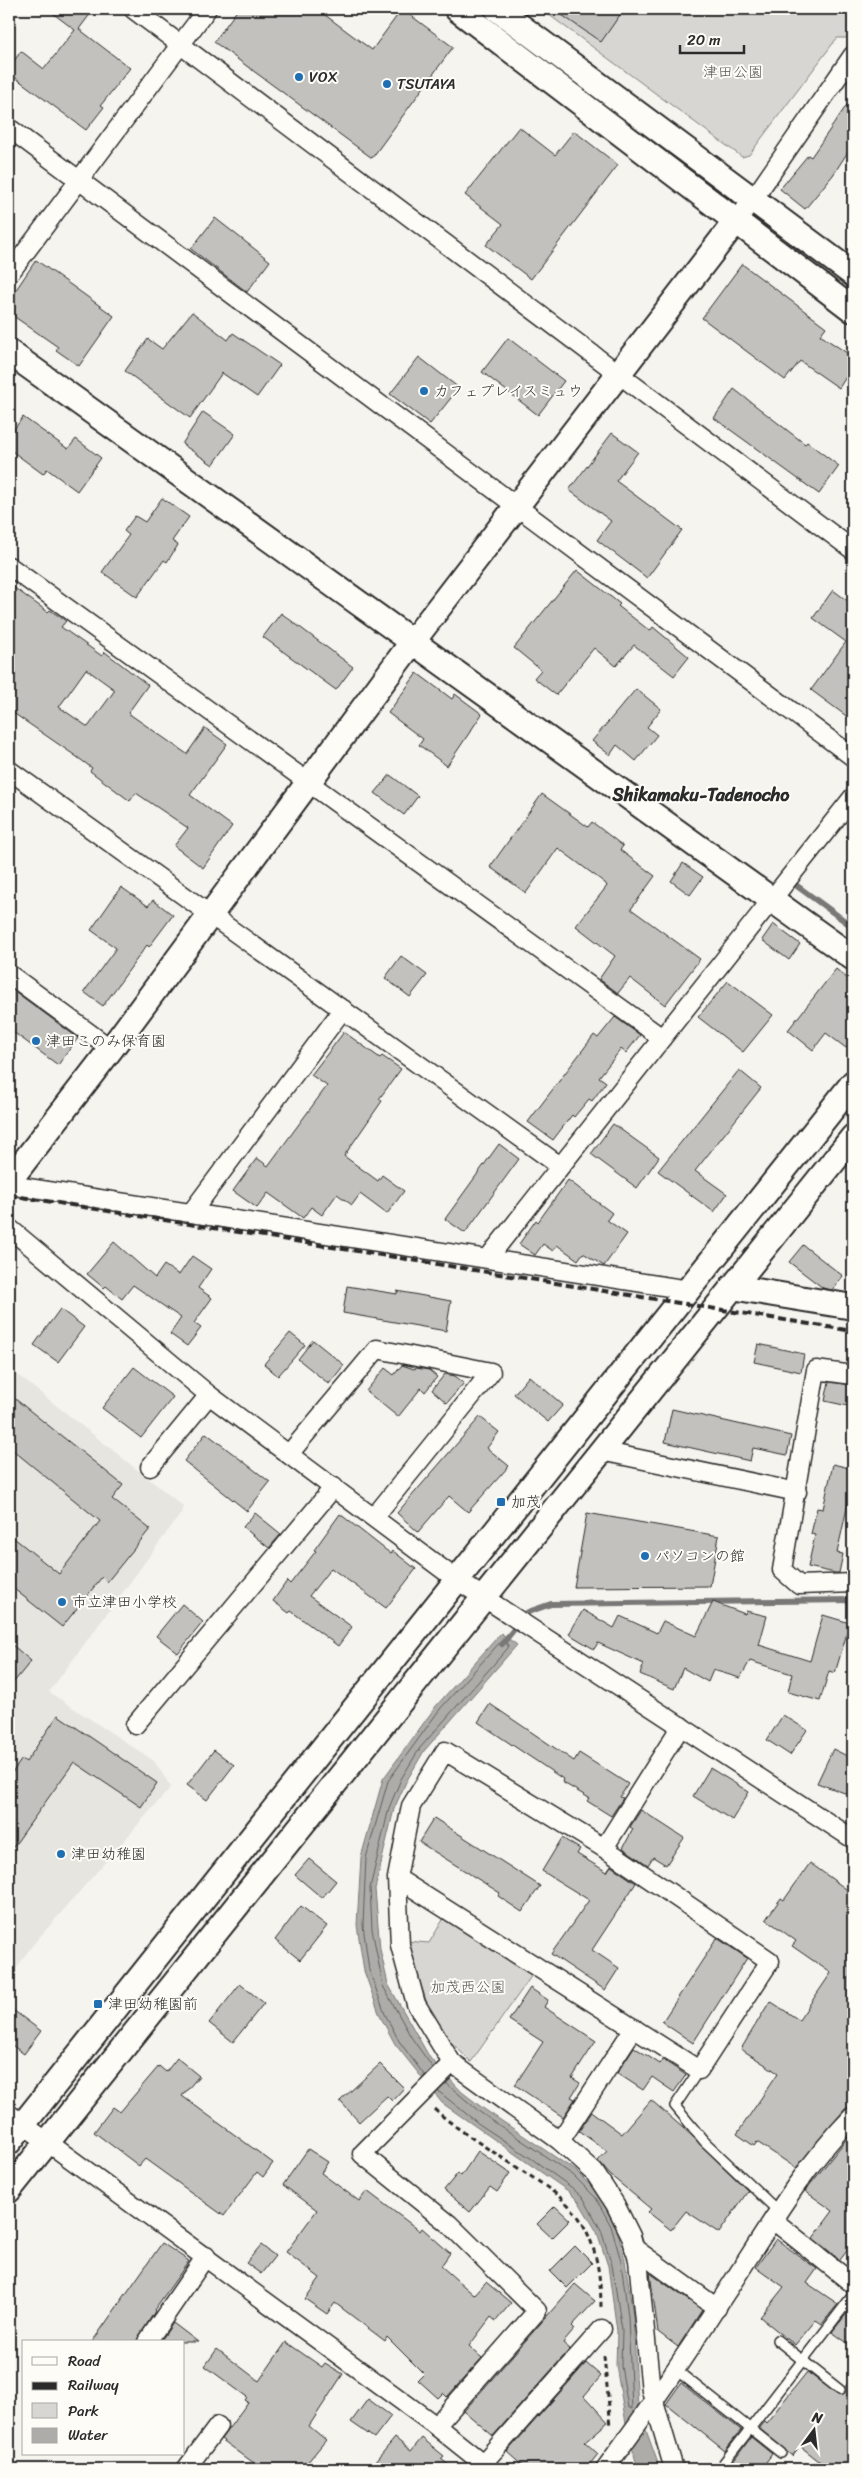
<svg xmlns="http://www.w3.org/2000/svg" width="862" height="2478" font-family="Sriracha,'Klee One',sans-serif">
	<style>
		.built { fill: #e6e5e0 }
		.green { fill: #d7d6d2; stroke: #81807e }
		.water { fill: #adaca9; stroke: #797877 }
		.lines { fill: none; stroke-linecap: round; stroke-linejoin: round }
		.shore { stroke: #5f5f5d; stroke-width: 1 }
		.stream { stroke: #797877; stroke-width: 6 }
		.building { fill: #c2c1be; stroke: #2b2b2b; fill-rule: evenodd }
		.lane-casing { stroke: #2b2b2b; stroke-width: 12 }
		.street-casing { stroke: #2b2b2b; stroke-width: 21 }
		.secondary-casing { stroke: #2b2b2b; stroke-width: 28 }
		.path { stroke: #2b2b2b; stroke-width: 3; stroke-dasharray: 5 4; stroke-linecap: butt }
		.lane { stroke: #fdfcf7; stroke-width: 9 }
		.street { stroke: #fdfcf7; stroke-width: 18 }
		.secondary { stroke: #fdfcf7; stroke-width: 24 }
		.rail { stroke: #2b2b2b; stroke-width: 4; stroke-dasharray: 8 4; stroke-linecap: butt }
		.poi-dot { fill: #1f6fb2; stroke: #fdfcf7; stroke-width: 2 }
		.labels { text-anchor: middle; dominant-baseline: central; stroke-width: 4; stroke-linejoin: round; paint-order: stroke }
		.park-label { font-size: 15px; fill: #565655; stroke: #fdfcf7 }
		.poi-label { font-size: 15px; fill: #2b2b2b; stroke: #fdfcf7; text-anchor: start }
		.quarter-label { font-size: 18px; font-weight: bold; fill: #2b2b2b; stroke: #fdfcf7 }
	</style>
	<rect width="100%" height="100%" fill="#f5f4ef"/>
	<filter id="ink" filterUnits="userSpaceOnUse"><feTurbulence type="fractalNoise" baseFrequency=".02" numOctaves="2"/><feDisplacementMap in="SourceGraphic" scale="10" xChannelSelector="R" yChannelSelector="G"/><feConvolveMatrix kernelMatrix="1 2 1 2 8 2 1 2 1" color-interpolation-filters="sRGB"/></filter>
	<g filter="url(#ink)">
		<polygon class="built" points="9,1368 183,1506 182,1512 49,1692 154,1761 171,1787 31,1947 9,1979"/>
		<g class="green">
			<polygon points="541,9 853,9 853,38 837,38 749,155 742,157"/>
			<polygon points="444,1918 532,1975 471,2062 446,2037 428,2006 406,1941 429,1943"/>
		</g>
		<polygon class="water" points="501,1633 517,1645 424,1751 406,1782 394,1809 375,1889 380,1949 388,1984 430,2058 462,2092 484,2109 576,2171 600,2195 616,2224 625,2260 633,2316 638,2408 660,2469 638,2469 627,2429 616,2366 617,2331 608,2266 597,2232 579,2202 568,2191 442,2103 395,2044 380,2016 364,1971 357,1925 361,1857 383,1779 436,1706"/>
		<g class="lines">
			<g class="shore">
				<polyline points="425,2076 399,2041 385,2014 369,1970 363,1925 366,1858 388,1781 440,1709 502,1640 508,1645 508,1648 420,1748 401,1779 389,1808 370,1888 372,1929 383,1986 411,2037 433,2068"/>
				<polyline points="438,2091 479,2124 532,2159 571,2187 584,2199 601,2230 612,2265 622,2330 621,2366 628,2407 632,2409 628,2316 621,2261 611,2226 596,2198 573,2175 481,2113 446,2083"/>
			</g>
			<g class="stream">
				<polyline points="797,886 853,927"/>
				<polyline points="502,1644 528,1612 551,1604 853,1600"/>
			</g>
		</g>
		<g class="building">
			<polygon points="47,9 94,9 79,29 130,68 101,105 104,107 86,130 9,73 9,68 21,51 44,69 75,30"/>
			<polygon points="238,9 317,9 372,50 402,9 453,47 372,158 214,42"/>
			<polygon points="553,9 624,9 601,42"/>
			<polygon points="853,96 853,144 833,175 805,209 780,189 808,155 811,157"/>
			<polygon points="519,127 555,155 574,131 618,165 531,279 486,245 503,224 465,195"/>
			<polygon points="215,218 270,261 247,292 191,249"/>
			<polygon points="36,260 114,316 79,366 56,350 58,347 9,313 9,300"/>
			<polygon points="742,264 826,327 820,335 853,357 853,366 839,388 800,361 785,380 702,318"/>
			<polygon points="192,312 228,340 233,333 280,365 257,397 222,373 190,418 125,371 148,339 162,349"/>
			<polygon points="508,338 564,381 538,415 482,372"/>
			<polygon points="419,357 459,388 430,424 390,394"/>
			<polygon points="734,389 805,444 807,442 839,466 819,494 714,418"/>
			<polygon points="203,412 235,434 213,465 182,444"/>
			<polygon points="23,417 68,449 76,439 101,458 77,491 47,469 43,474 9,449 9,436"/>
			<polygon points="612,433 638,452 616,481 682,530 647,578 597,540 611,521 569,490"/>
			<polygon points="162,498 189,517 172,541 178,545 167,562 164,560 137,597 102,572 129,535 124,531 135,516 145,522"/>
			<polygon points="577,570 620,604 618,606 650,631 653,627 689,657 674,676 634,645 616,666 594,648 556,695 534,678 541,670 514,648"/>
			<path d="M9 584 48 612 50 610 66 621 61 627 102 656 105 652 148 685 128 713 187 754 205 728 227 744 190 795 232 826 203 868 174 846 188 828 136 793 130 801 90 771 92 768 77 757 9 710ZM86 669 115 690 88 727 59 707Z"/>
			<polygon points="833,590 853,605 853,721 811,690 846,642 813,618"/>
			<polygon points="281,613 353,667 336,690 263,637"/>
			<polygon points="417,673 452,699 455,694 482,714 447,766 419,745 423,739 388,713"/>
			<polygon points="636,689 661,709 647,727 657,735 636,761 617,745 610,755 592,741"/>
			<polygon points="390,775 418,796 404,815 375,793"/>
			<polygon points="542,794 588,827 592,822 623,846 620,850 655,876 631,909 700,959 665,1005 630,978 618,993 599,979 615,956 576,926 607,886 605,883 558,848 526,893 490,867"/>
			<polygon points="683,863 703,877 690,895 671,881"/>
			<polygon points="121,887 148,906 153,900 173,915 149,947 147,945 103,1006 84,992 116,948 91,930"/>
			<polygon points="773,924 800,944 789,960 762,940"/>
			<polygon points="401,956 427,975 410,997 385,978"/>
			<polygon points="836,969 853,983 853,1038 846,1048 826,1033 813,1050 788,1030"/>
			<polygon points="728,981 773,1015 743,1052 698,1017"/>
			<polygon points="9,987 78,1038 58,1065 9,1029"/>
			<polygon points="615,1017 640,1035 626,1053 621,1049 599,1077 606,1082 592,1101 589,1099 574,1117 572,1115 553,1140 528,1122 594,1035 598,1038"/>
			<polygon points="344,1032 380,1058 382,1056 401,1069 379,1099 382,1101 344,1156 378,1181 382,1175 404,1191 387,1214 360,1194 352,1205 337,1194 322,1215 311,1207 303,1218 268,1193 257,1208 233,1191 257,1158 268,1166 327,1086 311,1075"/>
			<polygon points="739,1070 761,1088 695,1171 727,1194 714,1212 658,1171"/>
			<polygon points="613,1124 659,1157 637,1188 591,1154"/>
			<polygon points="499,1144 519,1159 465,1233 445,1219"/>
			<polygon points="568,1180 612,1213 607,1220 627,1234 604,1266 583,1253 578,1260 557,1245 553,1251 543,1244 535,1255 519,1244 536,1220 538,1222"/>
			<polygon points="114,1242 155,1278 164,1265 179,1275 192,1256 211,1269 198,1288 212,1298 194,1323 201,1328 187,1346 170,1334 181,1318 133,1285 122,1299 106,1286 104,1288 87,1274"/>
			<polygon points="803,1245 843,1276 832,1290 823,1288 789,1262"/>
			<polygon points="347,1286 397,1294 397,1291 451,1301 446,1331 343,1313"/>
			<polygon points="60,1309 84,1327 58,1362 34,1345"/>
			<polygon points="290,1333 305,1345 278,1376 264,1364"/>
			<polygon points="313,1340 344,1365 329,1384 298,1359"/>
			<polygon points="758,1344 804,1354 801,1372 754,1362"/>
			<polygon points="402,1365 414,1369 416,1368 429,1370 437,1377 425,1392 421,1388 398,1417 366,1391 385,1368 394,1375"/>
			<polygon points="134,1367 173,1397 141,1438 102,1408"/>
			<polygon points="445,1374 455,1376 464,1383 447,1403 432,1390"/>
			<polygon points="529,1376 563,1405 548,1422 514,1394"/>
			<polygon points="829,1382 853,1385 853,1407 825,1401"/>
			<polygon points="9,1394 123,1485 112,1499 150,1529 107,1582 102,1577 62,1627 9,1585 9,1534 59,1574 100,1521 9,1447"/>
			<polygon points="672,1409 791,1436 787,1455 753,1448 750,1461 665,1442"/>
			<polygon points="480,1417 499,1432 487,1448 509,1466 468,1512 449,1496 418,1532 397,1513"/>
			<polygon points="206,1433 270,1482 247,1511 184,1461"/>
			<polygon points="833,1464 853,1469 853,1481 837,1553 843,1554 839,1573 835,1573 808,1567 815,1535 811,1534 817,1508 823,1509"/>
			<polygon points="255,1513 281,1534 269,1548 243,1527"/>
			<polygon points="587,1513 719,1536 710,1586 574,1587"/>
			<polygon points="340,1514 391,1554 393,1551 416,1569 386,1608 331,1568 309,1596 352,1627 338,1646 291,1611 289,1613 273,1601 287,1581 290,1584 316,1551 314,1550"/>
			<polygon points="713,1602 745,1614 746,1611 767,1616 759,1645 810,1661 823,1615 850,1623 835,1673 829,1671 820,1701 788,1692 792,1674 750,1661 740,1678 713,1670 708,1682 683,1668 674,1689 640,1674 644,1664 598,1643 594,1649 569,1634 583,1610 614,1628 620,1616 657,1633 663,1621 696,1636"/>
			<polygon points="182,1604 203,1622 178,1653 156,1636"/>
			<polygon points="9,1642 31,1661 9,1688"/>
			<polygon points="490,1704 574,1761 579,1753 628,1784 620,1797 623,1798 611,1816 587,1801 589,1798 562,1782 563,1779 478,1722"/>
			<polygon points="58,1715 157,1783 141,1807 74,1762 9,1853 9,1777 22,1759 26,1762"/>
			<polygon points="783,1715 807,1730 790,1755 767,1740"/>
			<polygon points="833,1749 853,1759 853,1796 817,1783"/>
			<polygon points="214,1750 234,1765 207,1800 187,1785"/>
			<polygon points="710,1768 749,1792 732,1820 693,1796"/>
			<polygon points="641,1810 684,1838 666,1865 653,1857 648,1865 623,1848 633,1829 630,1827"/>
			<polygon points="434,1818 540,1886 522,1912 498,1896 500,1893 419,1842"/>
			<polygon points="562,1838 580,1849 577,1854 607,1872 611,1866 636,1883 592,1950 619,1968 605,1990 551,1954 589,1900 542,1871"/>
			<polygon points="309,1859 336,1881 322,1898 295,1875"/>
			<polygon points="810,1863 853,1894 853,2106 845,2109 796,2168 757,2142 754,2146 737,2134 778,2073 741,2049 770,2001 799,2020 831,1973 792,1946 796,1941 766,1919 781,1898 784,1900"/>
			<polygon points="301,1906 327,1926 300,1960 275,1940"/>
			<polygon points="717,1938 747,1958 693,2043 662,2022"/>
			<polygon points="240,1984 264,2003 233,2042 209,2023"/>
			<polygon points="530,1988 548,2000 544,2007 596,2041 572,2078 580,2083 571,2097 575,2099 563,2117 515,2085 543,2042 509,2020"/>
			<polygon points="9,2007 41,2031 24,2054 9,2043"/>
			<polygon points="634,2047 660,2064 663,2060 686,2075 674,2092 652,2077 643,2090 617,2073"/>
			<polygon points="177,2058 199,2076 182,2096 273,2163 263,2177 257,2172 224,2216 145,2159 139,2166 94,2132 113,2107 120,2112 159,2066 166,2072"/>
			<polygon points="380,2064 404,2088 392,2101 387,2096 359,2122 340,2101"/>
			<polygon points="651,2100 691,2135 748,2191 719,2233 686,2211 671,2230 648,2212 651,2209 610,2175 598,2161 607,2151 579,2131 592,2112 622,2134"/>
			<polygon points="853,2131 853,2243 840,2260 813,2238 833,2211 805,2191"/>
			<polygon points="308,2149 328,2162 321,2173 359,2201 367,2191 420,2231 422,2228 450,2253 441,2266 474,2295 486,2282 511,2303 496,2321 491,2317 469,2346 482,2358 447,2397 443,2393 438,2398 418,2380 424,2374 387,2337 385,2341 335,2303 327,2314 305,2299 320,2278 286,2252 317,2210 283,2185"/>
			<polygon points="478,2151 510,2173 497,2192 490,2187 470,2212 444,2190 458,2173 461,2176"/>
			<polygon points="555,2206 570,2220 552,2238 537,2224"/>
			<polygon points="776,2239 817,2269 807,2283 838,2304 822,2324 816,2320 795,2345 760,2317 784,2287 756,2267"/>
			<polygon points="162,2243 189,2261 154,2310 155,2311 136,2342 92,2342"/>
			<polygon points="261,2245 275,2256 261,2274 246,2263"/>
			<polygon points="575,2246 592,2263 567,2288 550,2271"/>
			<polygon points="650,2273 702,2310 678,2347 658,2332"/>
			<polygon points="575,2284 595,2301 572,2326 575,2329 563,2343 570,2349 493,2436 464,2411"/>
			<polygon points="849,2311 853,2314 853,2347 832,2332"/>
			<polygon points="173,2323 198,2342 160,2342"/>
			<polygon points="286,2342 322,2367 325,2363 343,2374 309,2426 326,2440 302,2469 262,2469 221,2439 248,2402 245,2400 247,2397 205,2366 217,2349 259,2381"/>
			<polygon points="586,2363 601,2376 584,2396 608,2422 585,2442 598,2454 586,2469 526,2469 507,2452"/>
			<polygon points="807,2372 840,2396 845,2393 845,2387 853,2376 853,2469 829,2469 800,2446 792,2456 759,2428 764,2421 766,2423"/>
			<polygon points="681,2383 741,2430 725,2451 666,2404"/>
			<polygon points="368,2399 391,2416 374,2438 351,2422"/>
			<polygon points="751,2437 772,2454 761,2469 728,2469"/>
			<polygon points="395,2438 411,2451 422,2438 444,2456 441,2459 454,2469 369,2469"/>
		</g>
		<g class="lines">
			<defs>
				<g id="lane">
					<polyline points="699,2070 675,2106 704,2141 779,2212"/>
					<polyline points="777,2340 840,2390"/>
					<polyline points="676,2370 781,2453"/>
					<polyline points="719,2469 853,2295"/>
				</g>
				<g id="street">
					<polyline points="133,9 853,550"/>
					<polyline points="9,128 853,757"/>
					<polyline points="736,221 754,198 853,55"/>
					<polyline points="9,274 207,9"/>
					<polyline points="9,566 662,1038"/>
					<polyline points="9,770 560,1166"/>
					<polyline points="9,974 111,1049"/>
					<polyline points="9,1185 689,1290"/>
					<polyline points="191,1213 343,1009"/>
					<polyline points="9,1228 209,1395 457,1580 853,1839"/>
					<polyline points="488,1258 853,797"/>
					<polyline points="853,1375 816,1370 782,1570 799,1585 853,1583"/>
					<polyline points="601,1451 797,1492"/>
					<polyline points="289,1454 377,1349 491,1372 375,1516"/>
					<polyline points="150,1467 209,1395"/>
					<polyline points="135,1725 334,1487"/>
					<polyline points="604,1848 681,1726"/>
					<polyline points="397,1878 699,2070 770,1961 604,1848 445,1751 411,1806 397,1878 400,1945 416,2004 452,2063 560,2141 594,2172 615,2204 631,2236 638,2260 651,2391 674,2469"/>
					<polyline points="9,2114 436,2426 490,2469"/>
					<polyline points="560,2141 634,2028"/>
					<polyline points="773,2220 853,2284"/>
					<polyline points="634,2248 717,2308"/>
					<polyline points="147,2342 206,2256"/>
					<polyline points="436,2426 537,2311 449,2224 362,2154 452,2063"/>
					<polyline points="483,2463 602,2329"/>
					<polyline points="186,2469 218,2426"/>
					<path d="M605 2469C647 2412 687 2354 725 2294 765 2233 802 2168 853 2116"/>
				</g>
				<g id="secondary">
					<polyline points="457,9 853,310"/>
					<polyline points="497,9 853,274"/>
					<polyline points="9,352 853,958"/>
					<polyline points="9,1181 111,1049 413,641 736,221"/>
					<polyline points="732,1287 853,1307"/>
					<polyline points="9,2142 853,1083"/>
					<polyline points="9,2190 853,1137"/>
				</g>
			</defs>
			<use href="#lane" class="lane-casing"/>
			<use href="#street" class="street-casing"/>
			<use href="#secondary" class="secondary-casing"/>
			<g class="path">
				<path d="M434 2109C459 2131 487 2148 515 2166 537 2181 561 2194 577 2215 597 2243 601 2277 601 2310"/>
				<polyline points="604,2356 611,2427"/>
			</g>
			<use href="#lane" class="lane"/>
			<use href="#street" class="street"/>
			<use href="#secondary" class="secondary"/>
			<polyline class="rail" points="9,1195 853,1331"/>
		</g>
	</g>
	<g class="poi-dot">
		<circle cx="299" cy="77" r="5"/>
		<circle cx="387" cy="84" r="5"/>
		<circle cx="424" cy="391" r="5"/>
		<circle cx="36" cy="1041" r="5"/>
		<rect x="496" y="1497" width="10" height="10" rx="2.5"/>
		<circle cx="645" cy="1556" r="5"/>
		<circle cx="62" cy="1602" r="5"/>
		<circle cx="61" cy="1854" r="5"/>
		<rect x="93" y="1999" width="10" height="10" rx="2.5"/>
	</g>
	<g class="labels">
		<g class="park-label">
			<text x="733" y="72">津田公園</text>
			<text x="468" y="1987">加茂西公園</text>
		</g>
		<g class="poi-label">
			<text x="309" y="77">VOX</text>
			<text x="397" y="84">TSUTAYA</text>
			<text x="434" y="391">カフェプレイスミュウ</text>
			<text x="46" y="1041">津田このみ保育園</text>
			<text x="511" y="1502">加茂</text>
			<text x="655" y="1556">パソコンの館</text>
			<text x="72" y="1602">市立津田小学校</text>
			<text x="71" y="1854">津田幼稚園</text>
			<text x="108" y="2004">津田幼稚園前</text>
		</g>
		<g class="quarter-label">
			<text x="701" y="795">Shikamaku-Tadenocho</text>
		</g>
	</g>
	<rect width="862" height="2478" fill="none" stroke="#fdfcf7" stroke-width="30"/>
	<rect x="15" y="15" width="832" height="2448" fill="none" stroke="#2b2b2b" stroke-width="2" filter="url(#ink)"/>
	<rect x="22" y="2340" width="162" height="115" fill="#fdfcf7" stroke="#a9a8a5"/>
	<rect x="32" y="2357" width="25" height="8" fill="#fdfcf7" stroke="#a9a8a5"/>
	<text x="68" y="2366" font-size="15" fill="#2b2b2b">Road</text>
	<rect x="32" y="2382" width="25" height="8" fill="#2b2b2b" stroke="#a9a8a5"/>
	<text x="68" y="2390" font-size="15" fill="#2b2b2b">Railway</text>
	<rect x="32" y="2403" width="25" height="15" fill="#d7d6d2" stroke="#a9a8a5"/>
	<text x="68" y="2416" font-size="15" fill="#2b2b2b">Park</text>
	<rect x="32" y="2428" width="25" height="15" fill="#adaca9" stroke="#a9a8a5"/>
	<text x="68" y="2440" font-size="15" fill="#2b2b2b">Water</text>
	<g transform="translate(814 2430) rotate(15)" stroke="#fdfcf7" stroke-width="4" paint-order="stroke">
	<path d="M0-4L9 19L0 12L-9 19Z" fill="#2b2b2b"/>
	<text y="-8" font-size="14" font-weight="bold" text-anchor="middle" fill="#2b2b2b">N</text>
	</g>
	<path d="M680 45v8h64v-8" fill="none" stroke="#2b2b2b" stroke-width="2.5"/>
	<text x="687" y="45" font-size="15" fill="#2b2b2b" stroke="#fdfcf7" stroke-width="4" paint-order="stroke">20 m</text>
</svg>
